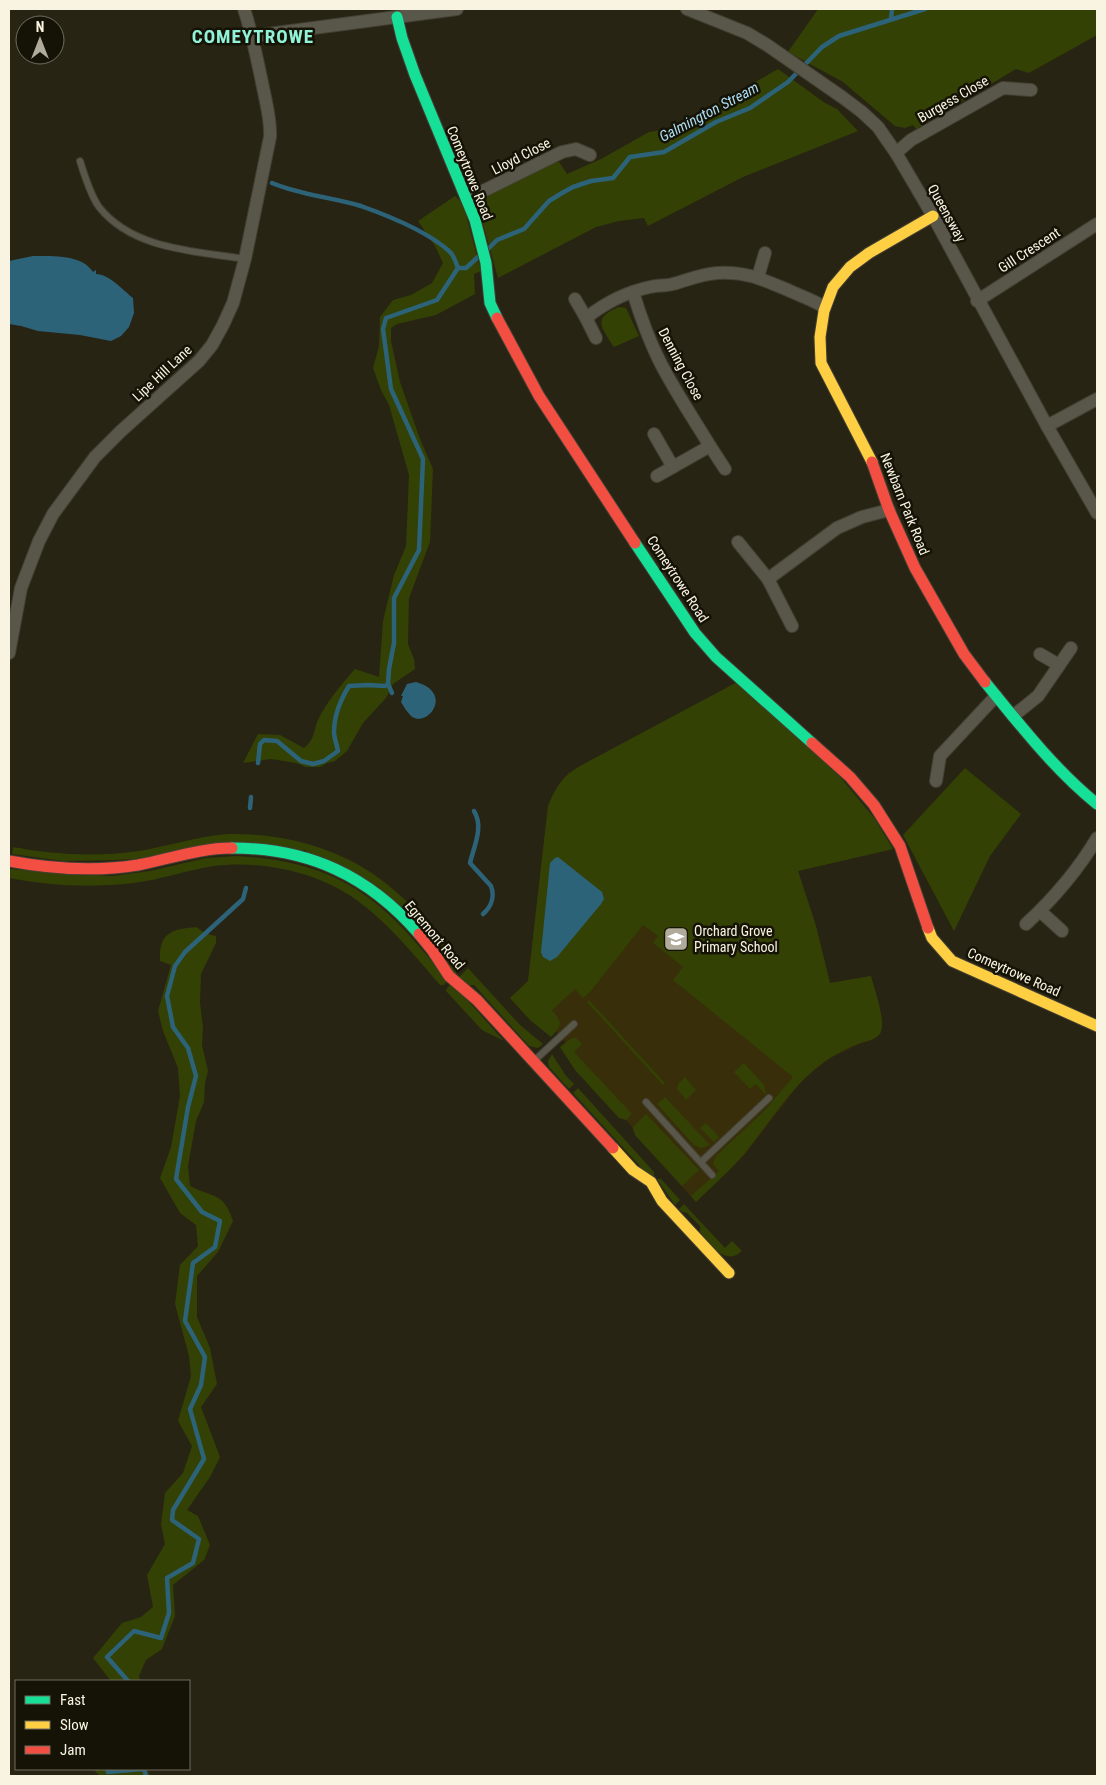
<svg xmlns="http://www.w3.org/2000/svg" width="1106" height="1785" font-family="'Roboto Condensed',sans-serif">
	<style>
		.built { fill: #382e09 }
		.green { fill: #334104 }
		.water { fill: #2d6379 }
		.lines { fill: none; stroke-linecap: round; stroke-linejoin: round }
		.stream { stroke: #2d6379; stroke-width: 4.5 }
		.lane-casing { stroke: #434033; stroke-width: 8 }
		.street-casing { stroke: #434033; stroke-width: 14 }
		.fast-casing { stroke: #434033; stroke-width: 13 }
		.slow-casing { stroke: #434033; stroke-width: 13 }
		.jam-casing { stroke: #434033; stroke-width: 13 }
		.lane { stroke: #59564a; stroke-width: 6 }
		.street { stroke: #59564a; stroke-width: 12 }
		.fast { stroke: #16e098; stroke-width: 11 }
		.slow { stroke: #ffcf43; stroke-width: 11 }
		.jam { stroke: #f24e42; stroke-width: 11 }
		.labels { text-anchor: middle; dominant-baseline: central; stroke-width: 5; stroke-linejoin: round; paint-order: stroke }
		.street-label { font-size: 14px; fill: #f9f4e2; stroke: #151206 }
		.poi-label { font-size: 14px; fill: #f9f4e2; stroke: #151206; text-anchor: start }
		.water-label { font-size: 15px; font-style: italic; fill: #addff7; stroke: #151206 }
		.district-label { font-size: 19px; font-weight: bold; letter-spacing: 1px; fill: #91f2d8; stroke: #151206 }
	</style>
	<rect width="100%" height="100%" fill="#282413"/>
	<polygon class="built" points="569,772 889,850 798,871 816,926 830,983 871,976 882,1019 882,1027 880,1034 830,1058 813,1071 800,1083 744,1155 696,1202 635,1135 632,1127 626,1120 619,1118 561,1037 556,1032 526,1016 510,998 528,981 548,806 560,783"/>
	<g class="green">
		<polygon points="818,9 1097,9 1097,35 1029,73 1016,69 916,129 913,125 905,128 895,126 843,82 788,52"/>
		<polygon points="778,69 825,103 837,109 858,131 743,177 648,226 644,218 619,221 596,227 498,278 480,213 488,193 551,160 559,162 567,174 601,159 649,132 663,130 719,103"/>
		<path d="M455 196 463 204 481 271 474 274 475 294 436 315 397 324 391 328V341L400 382 420 439 433 469 430 542 409 598 408 644 414 659 415 669 393 684 386 698 363 723 347 751 335 761 327 763 320 767H306L296 763 271 759 243 763 258 734 280 735 304 748C315 739 313 732 318 720 327 701 341 685 355 669L379 677 383 621 394 575 406 546 409 475 389 405 381 390 373 368 379 346 380 317 393 300 411 295 432 283 443 263 435 246 418 221Z"/>
		<path d="M619 307 626 308 639 336 614 347C601 327 592 318 619 307Z"/>
		<path d="M739 681 841 778 875 819 893 849 798 871 816 926 830 983 871 976C874 988 888 1025 879 1035 873 1041 862 1042 855 1045 840 1051 825 1060 813 1071 786 1094 767 1126 745 1153 730 1171 712 1186 696 1202L691 1196 719 1171 713 1164 716 1156 764 1111 793 1077 673 980 683 967 653 943 658 936 643 925 590 992 583 998 575 989 552 1010C562 1023 563 1024 551 1037L531 1021 510 998 528 981 548 806C555 788 563 776 580 766Z"/>
		<polygon points="965,768 1021,814 990,856 954,931 903,835"/>
		<path d="M229 834C288 833 349 850 394 890 420 912 442 940 465 965L454 975 448 969V957L429 936 305 850 115 860 63 861 12 854 13 847C55 855 97 857 139 851 169 846 198 836 229 834Z"/>
		<path d="M237 856C289 859 336 870 378 905 404 926 426 955 448 980L444 985H440C414 955 388 922 355 899 317 872 261 860 214 866 187 870 160 880 133 883 91 888 50 886 9 878V869L112 876 150 871 206 858Z"/>
		<path d="M196 927 207 934 216 936V943L201 974 200 1002 203 1028 202 1045 208 1071 205 1083 204 1102 196 1121 188 1166 190 1186C213 1198 224 1192 233 1221L218 1252 197 1276V1317L210 1348 217 1384 201 1407 220 1457 210 1477 187 1510 198 1516 210 1545 204 1560 173 1585 175 1616 162 1649 146 1660 139 1676 140 1681H111L93 1658 122 1623 141 1617 153 1607 147 1575 165 1544 161 1524 165 1493 183 1473 192 1446 178 1421 191 1376 189 1356 175 1304 180 1265 198 1246 196 1225 180 1213 160 1178 171 1147 180 1096 178 1068 163 1031 158 1011 171 965 160 961C159 934 170 929 196 927Z"/>
		<polygon points="468,968 520,1025 543,1044 538,1048 529,1046 474,985 462,985 457,979"/>
		<polygon points="452,983 504,1041 482,1030 446,991 447,988"/>
		<polygon points="589,1000 665,1083 663,1085 587,1002"/>
		<polygon points="572,1038 576,1038 582,1044 574,1052 632,1114 626,1120 619,1118 575,1070 560,1047"/>
		<polygon points="552,1054 566,1076 574,1084 569,1089 549,1067 548,1061"/>
		<polygon points="744,1063 764,1085 766,1095 756,1084 750,1089 734,1072"/>
		<polygon points="685,1077 696,1090 686,1100 677,1089 678,1084"/>
		<polygon points="578,1088 654,1172 654,1176 651,1178 573,1093"/>
		<polygon points="665,1097 710,1145 701,1148 694,1145 657,1104"/>
		<polygon points="646,1114 699,1170 682,1186 635,1135 633,1127"/>
		<polygon points="706,1123 719,1137 714,1142 700,1128"/>
		<polygon points="657,1179 661,1179 680,1200 675,1205"/>
		<path d="M684 1204 725 1248 732 1241 742 1251C725 1267 711 1244 700 1232V1226L687 1213 682 1212 679 1209Z"/>
		<polygon points="93,1769 147,1769 150,1776 100,1776"/>
	</g>
	<g class="water">
		<path d="M33 256C51 256 82 254 93 272L96 270V274C109 274 123 290 133 298L134 313 129 327 121 336 111 341 80 335 38 331 21 326 9 324V261Z"/>
		<path d="M416 682C455 693 427 729 411 716 407 712 404 707 401 702L403 696H401L407 684Z"/>
		<polygon points="558,857 602,892 604,899 601,904 557,957 550,961 543,957 541,952 550,863 555,858"/>
	</g>
	<g class="lines">
		<g class="stream">
			<polyline points="891,19 892,9"/>
			<path d="M272 183C300 195 331 197 361 206 389 216 427 231 449 251 454 255 456 263 458 268"/>
			<polyline points="487,250 497,240 524,229 549,201 562,193 573,187 591,181 613,178 630,157 664,152 716,122 750,108 788,82 822,47 839,36 925,9"/>
			<polyline points="388,684 392,693"/>
			<path d="M258 763 260 744 264 740 277 741 301 761 313 764 324 761 338 751C337 745 334 738 334 732 334 716 341 699 349 686L368 685 385 686 388 684 389 669 394 643V598L419 550 423 459 391 389 383 329 386 318 437 300 458 268H466L479 256"/>
			<polyline points="250,808 251,797"/>
			<path d="M474 811C484 827 474 846 470 863L491 886C495 897 491 907 483 914"/>
			<polyline points="128,1681 107,1657 134,1631 161,1638 169,1613 167,1578 193,1563 199,1539 172,1520 173,1510 204,1459 190,1409 201,1385 205,1357 185,1321 193,1263 215,1247 220,1221 202,1212 176,1179 188,1107 196,1076 188,1048 173,1027 167,996 175,966 185,952 243,899 246,888"/>
			<polyline points="107,1769 108,1772 143,1769"/>
			<polyline points="144,1769 146,1776"/>
		</g>
		<defs>
			<g id="lane">
				<path d="M80 161C84 174 91 196 99 207 133 250 196 251 245 259"/>
				<polyline points="535,1060 574,1024"/>
				<polyline points="646,1102 712,1175"/>
				<polyline points="701,1162 769,1098"/>
			</g>
			<g id="street">
				<polyline points="687,9 747,33 767,45 842,97 862,112 878,127 896,153 933,216 1047,426 1097,513"/>
				<polyline points="253,36 457,9"/>
				<polyline points="896,153 911,140 1003,88 1031,90"/>
				<polyline points="467,199 562,152 576,149 590,155"/>
				<polyline points="758,277 765,253"/>
				<path d="M633 292C640 315 648 338 659 360 674 390 693 418 710 446L657 476"/>
				<path d="M575 299 586 318C605 303 626 292 650 287 658 285 666 286 673 284 688 280 701 274 717 273 746 271 764 280 790 291 801 296 813 300 824 307"/>
				<polyline points="977,301 1097,224"/>
				<polyline points="586,318 596,338"/>
				<polyline points="1047,426 1097,399"/>
				<polyline points="654,434 673,467"/>
				<polyline points="710,446 725,469"/>
				<polyline points="738,542 768,579"/>
				<polyline points="792,626 768,579 837,528 862,517 889,510"/>
				<path d="M9 653 21 588 39 541 53 514 95 457 121 431 199 361 212 345 223 325 233 303 245 259 270 137C271 122 267 107 264 92 258 64 253 36 244 9"/>
				<polyline points="1040,654 1059,665"/>
				<polyline points="1013,716 1038,696 1071,648"/>
				<polyline points="936,781 940,756 996,696"/>
				<polyline points="1040,911 1062,931"/>
				<path d="M1026 924C1053 899 1078 870 1097 838"/>
			</g>
			<g id="fast">
				<polyline points="397,17 402,38 415,75 475,220 486,263 490,303 497,318"/>
				<polyline points="635,543 695,633 716,657 812,743"/>
				<path d="M985 682C1020 725 1054 769 1097 804"/>
				<path d="M232 848C309 848 369 876 419 934"/>
			</g>
			<g id="slow">
				<polyline points="872,462 821,363 820,337 824,311 833,287 850,267 869,253 933,216"/>
				<polyline points="928,928 932,938 952,961 1097,1026"/>
				<polyline points="613,1148 633,1170 651,1182 662,1201 729,1273"/>
			</g>
			<g id="jam">
				<polyline points="497,318 539,396 635,543"/>
				<polyline points="872,462 889,510 915,568 964,654 985,682"/>
				<polyline points="812,743 850,777 874,805 900,846 928,928"/>
				<path d="M9 861C52 869 95 872 138 865 169 859 200 848 232 848"/>
				<polyline points="419,934 432,950 449,976 477,1000 613,1148"/>
			</g>
		</defs>
		<use href="#lane" class="lane-casing"/>
		<use href="#street" class="street-casing"/>
		<use href="#fast" class="fast-casing"/>
		<use href="#slow" class="slow-casing"/>
		<use href="#jam" class="jam-casing"/>
		<use href="#lane" class="lane"/>
		<use href="#street" class="street"/>
		<use href="#fast" class="fast"/>
		<use href="#slow" class="slow"/>
		<use href="#jam" class="jam"/>
	</g>
	<defs>
		<symbol id="school-square" viewBox="-11 -11 22 22"><rect x="-9" y="-9" width="18" height="18" rx="4" fill="#b0ab9a" stroke="#151206"/><path d="M0-5L7-2L0 1L-7-2ZM-4 1L0 2.5L4 1V4Q0 6-4 4Z" fill="#fff"/></symbol>
	</defs>
	<g fill-rule="evenodd">
		<use href="#school-square" x="662" y="925" width="28" height="28"/>
	</g>
	<g class="labels">
		<g class="street-label">
			<text transform="translate(953 99) rotate(-30)">Burgess Close</text>
			<text transform="translate(521 156) rotate(-27)">Lloyd Close</text>
			<text transform="translate(470 173) rotate(68)">Comeytrowe Road</text>
			<text transform="translate(947 213) rotate(61)">Queensway</text>
			<text transform="translate(1029 250) rotate(-33)">Gill Crescent</text>
			<text transform="translate(681 364) rotate(62)">Denning Close</text>
			<text transform="translate(162 373) rotate(-43)">Lipe Hill Lane</text>
			<text transform="translate(905 504) rotate(68)">Newbarn Park Road</text>
			<text transform="translate(678 579) rotate(57)">Comeytrowe Road</text>
			<text transform="translate(435 935) rotate(50)">Egremont Road</text>
			<text transform="translate(1014 972) rotate(24)">Comeytrowe Road</text>
		</g>
		<g class="poi-label">
			<text x="694" y="931">Orchard Grove<tspan x="694" dy="16">Primary School</tspan></text>
		</g>
		<g class="water-label">
			<text transform="translate(709 112) rotate(-28)">Galmington Stream</text>
		</g>
		<g class="district-label">
			<text x="253" y="36">COMEYTROWE</text>
		</g>
	</g>
	<rect width="1106" height="1785" fill="none" stroke="#f9f4e2" stroke-width="20"/>
	<rect x="15" y="1680" width="175" height="90" fill="#151206" stroke="#706c5e"/>
	<rect x="25" y="1696" width="25" height="8" fill="#16e098" stroke="#706c5e"/>
	<text x="60" y="1705" font-size="15" fill="#f9f4e2">Fast</text>
	<rect x="25" y="1721" width="25" height="8" fill="#ffcf43" stroke="#706c5e"/>
	<text x="60" y="1730" font-size="15" fill="#f9f4e2">Slow</text>
	<rect x="25" y="1746" width="25" height="8" fill="#f24e42" stroke="#706c5e"/>
	<text x="60" y="1755" font-size="15" fill="#f9f4e2">Jam</text>
	<g transform="translate(40 40)"><circle r="24" fill="#151206" stroke="#706c5e"/>
	<path d="M0-4L9 19L0 12L-9 19Z" fill="#b0ab9a"/>
	<text y="-8" font-size="14" font-weight="bold" text-anchor="middle" fill="#f9f4e2">N</text>
	</g>
</svg>
